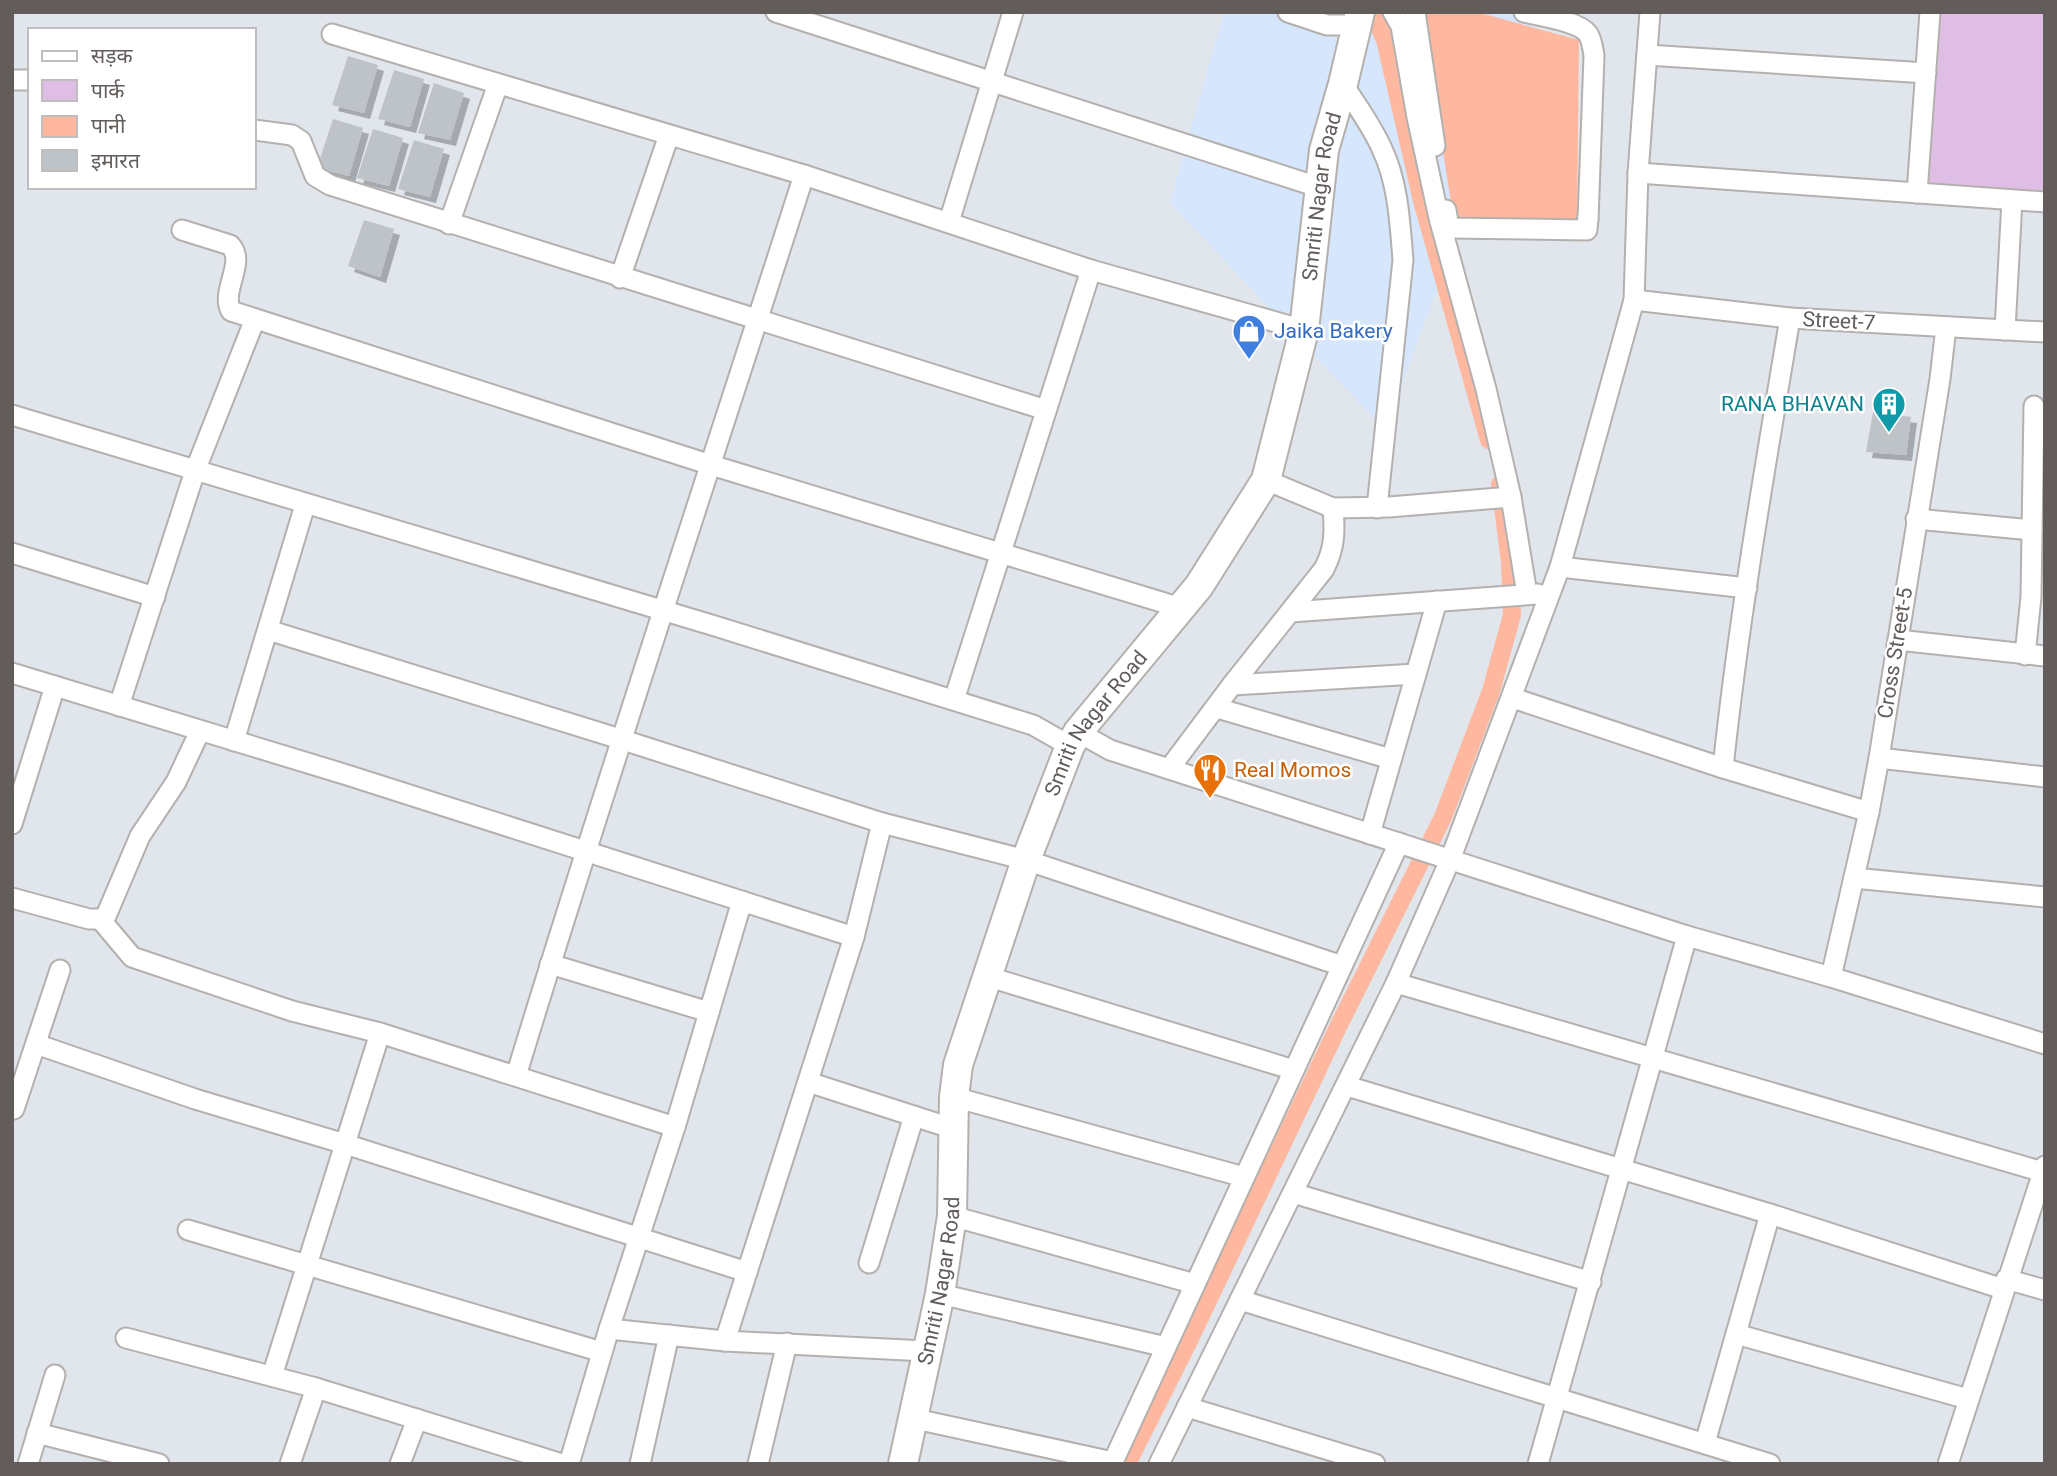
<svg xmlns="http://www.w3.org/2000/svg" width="2057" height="1476" font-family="Roboto,'Noto Sans Devanagari',sans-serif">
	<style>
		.commercial { fill: #d6e6fd }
		.green { fill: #debee4 }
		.water { fill: #feb8a0 }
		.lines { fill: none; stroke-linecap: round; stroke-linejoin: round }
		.canal { stroke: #feb8a0; stroke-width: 18 }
		.building { fill: #bec3c7; filter: url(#shadow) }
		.street-casing { stroke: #b4b0ad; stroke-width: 23 }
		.secondary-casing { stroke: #b5b0ac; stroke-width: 32 }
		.street { stroke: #fff; stroke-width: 19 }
		.secondary { stroke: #fff; stroke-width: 28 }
		.labels { text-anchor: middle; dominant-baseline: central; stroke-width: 5; stroke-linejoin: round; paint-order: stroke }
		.street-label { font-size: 21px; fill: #625d5a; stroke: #fff }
		.shop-label { font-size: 21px; fill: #366cbe; stroke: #fff; text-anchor: start }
		.culture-label { font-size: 21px; fill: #0d838f; stroke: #fff; text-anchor: end }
		.food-label { font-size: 21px; fill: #c56008; stroke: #fff; text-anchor: start }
	</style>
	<defs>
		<filter id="shadow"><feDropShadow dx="6" dy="6" stdDeviation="0" flood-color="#0004"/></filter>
	</defs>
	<rect width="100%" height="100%" fill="#e1e6ed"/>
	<polygon class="commercial" points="1224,12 1539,12 1385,430 1170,203"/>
	<polygon class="green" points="1930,12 2045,12 2045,201 1917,193"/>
	<polygon class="water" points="1420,12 1477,12 1579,40 1577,222 1454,220"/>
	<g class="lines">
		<g class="canal">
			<polyline points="1372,12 1385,40 1422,201 1489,440"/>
			<polyline points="1127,1464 1188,1343 1339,1025 1443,817 1491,691 1512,615 1510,562 1500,484"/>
		</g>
	</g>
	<g class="building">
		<polygon points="348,56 378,65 364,113 332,105"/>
		<polygon points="394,70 424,79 410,127 378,119"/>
		<polygon points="434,83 464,93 450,140 418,133"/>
		<polygon points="333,119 363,128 349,176 317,168"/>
		<polygon points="373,129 403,138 389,186 357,178"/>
		<polygon points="414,140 444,149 430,197 398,189"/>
		<polygon points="364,220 394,229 380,277 348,266"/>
		<polygon points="1873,412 1911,417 1906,455 1866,452"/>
	</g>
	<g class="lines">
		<defs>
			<g id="street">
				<polyline points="776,12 1318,187"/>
				<polyline points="1288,12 1327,25 1356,25"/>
				<polyline points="1393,12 1401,26 1417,117 1439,218 1486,389 1511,497 1527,594"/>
				<polyline points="1415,12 1435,146"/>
				<path d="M1524 12C1540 16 1579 21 1588 34 1592 40 1593 49 1594 56L1588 220"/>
				<polyline points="332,34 804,175 1091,270 1304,330"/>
				<polyline points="1647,55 1926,73"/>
				<polyline points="12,80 30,80"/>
				<path d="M1343 84C1356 105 1372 126 1382 149 1398 182 1400 223 1403 260L1377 508"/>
				<polyline points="254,130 292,135 301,141 315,176 330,185 1046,410"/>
				<polyline points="1638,173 2045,202"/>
				<polyline points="1917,193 1930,12"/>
				<polyline points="1446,210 1449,228 1587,230 1588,217"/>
				<polyline points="949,222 1013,12"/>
				<polyline points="449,224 498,84"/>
				<path d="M182 230 230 245C247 262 220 291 231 311L711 465 1181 608"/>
				<polyline points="620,278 669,135"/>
				<polyline points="1634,300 1790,318 2045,332"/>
				<polyline points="2005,330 2012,200"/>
				<polyline points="12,415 715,626 1033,725 1070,746"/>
				<polyline points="1266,480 1333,508 1389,507 1511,497"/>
				<polyline points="1916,519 2032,530"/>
				<polyline points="12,553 155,597"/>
				<polyline points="1560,567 1747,588"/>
				<polyline points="1291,612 1538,594"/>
				<polyline points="268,630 620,739 882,823 1026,860 1342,966"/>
				<polyline points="1898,640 2045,656"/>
				<polyline points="2025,655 2031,597 2034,406"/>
				<polyline points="12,673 347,775 854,937"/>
				<polyline points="1232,685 1416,674"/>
				<polyline points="1513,698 1723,768 1869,812"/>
				<polyline points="954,700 1091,270"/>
				<polyline points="119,706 195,471 255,319"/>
				<polyline points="1217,708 1391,759"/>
				<polyline points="1078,732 1110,750 1169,769 1687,936 1831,977 2045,1044"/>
				<polyline points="234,741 305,505"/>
				<polyline points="1879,758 2045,777"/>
				<path d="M1723 768C1739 617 1765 467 1790 318"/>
				<path d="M1169 769 1232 685 1324 569C1335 548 1335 531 1333 508"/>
				<polyline points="12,824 55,686"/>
				<polyline points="1370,834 1437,601"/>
				<polyline points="1854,878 2045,897"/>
				<polyline points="12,898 89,919 100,919 106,916 140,836 176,782 200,731"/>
				<polyline points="100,919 132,957 292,1011 380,1033 675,1127"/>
				<polyline points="550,964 709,1012"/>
				<polyline points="986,976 1294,1070"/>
				<polyline points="1831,977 1869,812 1879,758 1940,379 1946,327"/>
				<polyline points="1396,983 2043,1172"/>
				<polyline points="36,1044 195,1099 345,1144 747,1272"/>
				<path d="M516 1076C608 774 708 475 804 175"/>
				<polyline points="808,1082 954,1129"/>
				<polyline points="1347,1086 1770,1214 2003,1289"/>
				<polyline points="954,1097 1244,1177"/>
				<polyline points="14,1109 60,970"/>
				<polyline points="1293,1193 1591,1282"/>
				<polyline points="952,1216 1195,1284"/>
				<polyline points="188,1230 602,1352"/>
				<polyline points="869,1263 914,1116"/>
				<polyline points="2006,1279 2045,1290"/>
				<polyline points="940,1294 1166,1347"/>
				<polyline points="1240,1300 1770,1464"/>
				<polyline points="609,1329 725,1341 926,1351"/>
				<polyline points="1736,1334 1968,1399"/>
				<polyline points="126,1338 316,1388 562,1464"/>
				<polyline points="725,1341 854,937 882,823"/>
				<polyline points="272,1376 380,1033"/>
				<polyline points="1187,1407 1375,1464"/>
				<polyline points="911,1418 1113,1462"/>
				<polyline points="37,1433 159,1464"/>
				<polyline points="1705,1443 1770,1214"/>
				<polyline points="28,1464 55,1375"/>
				<polyline points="290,1464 316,1388"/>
				<polyline points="400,1464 417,1419"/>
				<polyline points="569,1464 609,1329 675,1127 742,901"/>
				<polyline points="640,1464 669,1335"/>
				<polyline points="758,1464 787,1343"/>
				<polyline points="1112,1464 1399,843"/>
				<polyline points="1159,1464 1396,983 1450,860 1560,567 1634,300 1638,173 1650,12"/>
				<polyline points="1538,1464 1687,936"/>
				<polyline points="1948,1464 2045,1166"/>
			</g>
			<g id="secondary">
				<path id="s1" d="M903 1464 940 1294 952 1216 954 1097 958 1065 1026 860 1070 746 1078 732 1199 586 1266 480 1304 330 1324 150 1343 84 1360 12"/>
			</g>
		</defs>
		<use href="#street" class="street-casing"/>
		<use href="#secondary" class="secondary-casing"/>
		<use href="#street" class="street"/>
		<use href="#secondary" class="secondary"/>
	</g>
	<defs>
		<symbol id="shop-pin" viewBox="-11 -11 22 30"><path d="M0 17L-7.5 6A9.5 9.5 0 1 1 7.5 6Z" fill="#3f7fe0" stroke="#fff"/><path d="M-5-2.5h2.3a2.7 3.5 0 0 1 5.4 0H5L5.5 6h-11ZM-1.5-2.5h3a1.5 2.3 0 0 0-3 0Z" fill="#fff"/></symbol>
		<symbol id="building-pin" viewBox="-11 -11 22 30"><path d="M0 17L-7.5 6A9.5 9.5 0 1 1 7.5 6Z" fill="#0f9aa8" stroke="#fff"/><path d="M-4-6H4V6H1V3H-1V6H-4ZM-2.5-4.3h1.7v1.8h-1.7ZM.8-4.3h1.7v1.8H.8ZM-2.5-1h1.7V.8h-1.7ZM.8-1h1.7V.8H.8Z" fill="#fff"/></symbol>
		<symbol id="restaurant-pin" viewBox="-11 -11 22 30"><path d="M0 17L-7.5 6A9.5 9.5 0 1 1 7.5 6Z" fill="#e8710a" stroke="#fff"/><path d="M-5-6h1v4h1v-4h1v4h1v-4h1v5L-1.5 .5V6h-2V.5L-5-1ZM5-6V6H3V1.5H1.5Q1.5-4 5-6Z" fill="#fff"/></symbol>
	</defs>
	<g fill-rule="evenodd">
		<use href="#shop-pin" x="1230" y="312" width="38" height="52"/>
		<use href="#building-pin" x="1870" y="385" width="38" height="52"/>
		<use href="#restaurant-pin" x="1191" y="751" width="38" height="52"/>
	</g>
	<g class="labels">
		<g class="street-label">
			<text stroke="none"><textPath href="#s1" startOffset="1363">Smriti Nagar Road</textPath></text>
			<text transform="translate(1839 321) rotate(3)">Street-7</text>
			<text transform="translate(1895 653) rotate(-81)">Cross Street-5</text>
			<text stroke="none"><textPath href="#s1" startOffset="775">Smriti Nagar Road</textPath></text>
			<text stroke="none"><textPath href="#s1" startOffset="187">Smriti Nagar Road</textPath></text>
		</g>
		<g class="shop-label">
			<text x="1274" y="331">Jaika Bakery</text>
		</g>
		<g class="culture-label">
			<text x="1864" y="404">RANA BHAVAN</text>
		</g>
		<g class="food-label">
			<text x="1234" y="770">Real Momos</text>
		</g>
	</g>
	<rect width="2057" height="1476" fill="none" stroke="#625d5a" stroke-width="28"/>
	<rect x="28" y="28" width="228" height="161" fill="#ffffff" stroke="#c0bebd" stroke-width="2"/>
	<rect x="42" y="51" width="35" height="10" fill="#ffffff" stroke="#c0bebd" stroke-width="2"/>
	<text x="91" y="63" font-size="21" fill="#625d5a">सड़क</text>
	<rect x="42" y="80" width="35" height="21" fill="#debee4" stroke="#c0bebd" stroke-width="2"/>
	<text x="91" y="98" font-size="21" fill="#625d5a">पार्क</text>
	<rect x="42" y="116" width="35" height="21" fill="#feb8a0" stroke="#c0bebd" stroke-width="2"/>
	<text x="91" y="133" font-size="21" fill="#625d5a">पानी</text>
	<rect x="42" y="150" width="35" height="21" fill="#bec3c7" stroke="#c0bebd" stroke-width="2"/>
	<text x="91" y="168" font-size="21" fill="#625d5a">इमारत</text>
</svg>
